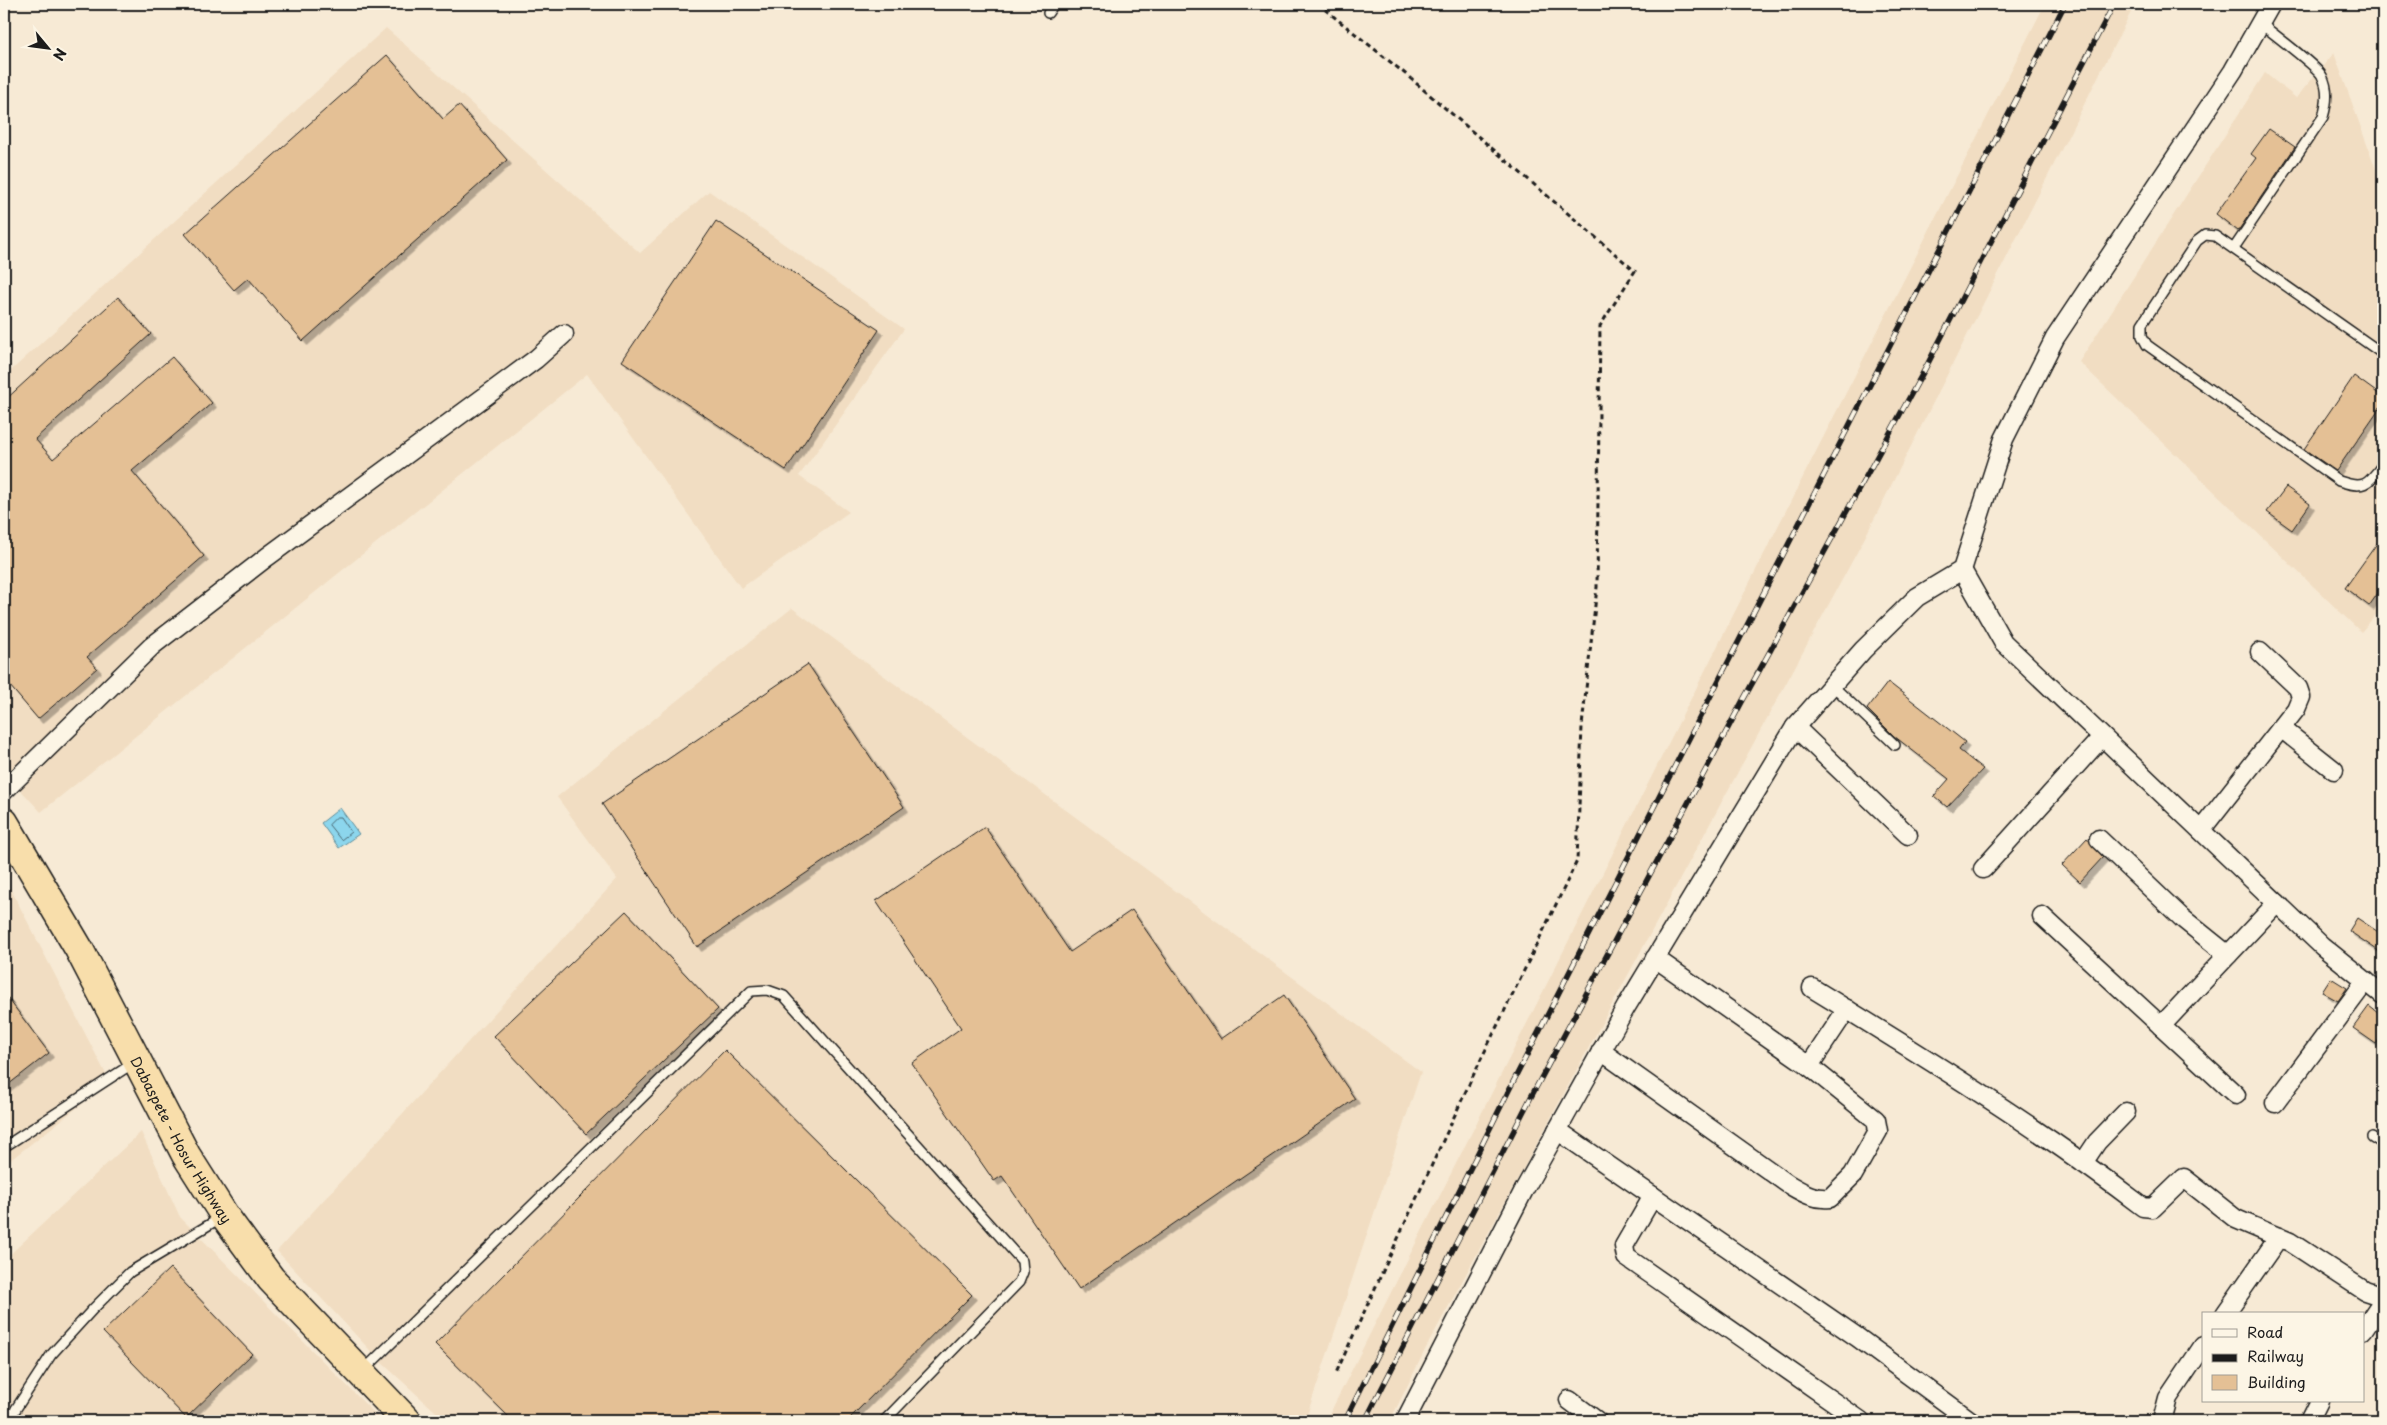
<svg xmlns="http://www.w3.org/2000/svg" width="2387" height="1425" font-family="'Playpen Sans',sans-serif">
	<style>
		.built { fill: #f1ddc2 }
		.water { fill: #8cd6ed; stroke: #5f8c99 }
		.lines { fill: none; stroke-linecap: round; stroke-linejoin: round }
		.shore { stroke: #496670; stroke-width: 1 }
		.building { fill: #e4c095; stroke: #1c1c1c; filter: url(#shadow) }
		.lane-casing { stroke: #1c1c1c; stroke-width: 12 }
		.street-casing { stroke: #1c1c1c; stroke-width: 21 }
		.highway-casing { stroke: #1c1c1c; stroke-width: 31 }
		.path { stroke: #1c1c1c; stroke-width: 3; stroke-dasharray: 5 4; stroke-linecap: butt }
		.lane { stroke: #fcf5e5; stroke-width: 9 }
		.street { stroke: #fcf5e5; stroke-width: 18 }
		.highway { stroke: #f8deab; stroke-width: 28 }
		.rail-casing { stroke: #1c1c1c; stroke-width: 5.5 }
		.rail { stroke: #fcf5e5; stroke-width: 4; stroke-dasharray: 11; stroke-linecap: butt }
		.labels { text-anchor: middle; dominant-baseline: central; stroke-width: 4; stroke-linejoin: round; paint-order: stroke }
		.street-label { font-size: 14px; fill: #1c1c1c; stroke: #fcf5e5 }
	</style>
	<defs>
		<filter id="shadow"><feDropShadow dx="4.5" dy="4.5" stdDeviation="0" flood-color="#0004"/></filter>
	</defs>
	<rect width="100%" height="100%" fill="#f7ead5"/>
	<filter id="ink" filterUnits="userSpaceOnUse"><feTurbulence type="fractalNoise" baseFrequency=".02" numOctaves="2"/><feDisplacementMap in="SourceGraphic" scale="10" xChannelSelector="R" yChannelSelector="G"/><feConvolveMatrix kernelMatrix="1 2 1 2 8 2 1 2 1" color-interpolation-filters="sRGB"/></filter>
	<g filter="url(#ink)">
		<g class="built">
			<polygon points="2045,4 2135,4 1862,543 1426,1348 1390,1421 1326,1421 1805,473"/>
			<polygon points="386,28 640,253 709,191 904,329 799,476 849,512 741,588 587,374 41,812 4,772 4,377"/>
			<polygon points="2334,53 2383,189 2383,607 2361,632 2079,362 2265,73 2296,98"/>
			<polygon points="792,608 1421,1072 1305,1421 446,1421 381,1362 277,1251 617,879 557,797"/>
			<polygon points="4,876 110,1082 4,1165"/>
			<polygon points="141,1132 180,1217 382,1421 4,1421 4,1260"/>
		</g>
		<polygon class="water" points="340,808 359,834 339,848 321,823"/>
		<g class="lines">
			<polygon class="shore" points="337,817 341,817 351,832 341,840 329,825"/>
		</g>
		<g class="building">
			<polygon points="387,55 443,119 459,105 507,160 303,341 248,278 234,290 185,234"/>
			<polygon points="2269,129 2295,147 2238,231 2216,214 2256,158 2251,154"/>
			<polygon points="716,221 879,330 786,470 622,361"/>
			<polygon points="118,297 151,334 35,439 53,459 172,357 212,403 132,471 204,556 87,657 97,668 38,719 4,679 4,401"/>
			<polygon points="2354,376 2383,397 2383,403 2336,471 2304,449"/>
			<polygon points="2286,487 2310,504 2292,530 2267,512"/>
			<polygon points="2383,535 2383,586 2369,606 2345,588"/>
			<polygon points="808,664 904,807 697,947 602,804"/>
			<polygon points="1888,682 1965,742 1959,750 1983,769 1947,807 1934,796 1949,779 1894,736 1867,709"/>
			<polygon points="985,827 1070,952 1132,910 1221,1039 1284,995 1355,1099 1079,1289 1002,1176 994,1181 912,1063 961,1028 876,901"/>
			<polygon points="2087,838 2103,857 2080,882 2062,865"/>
			<polygon points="626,911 718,1009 586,1134 494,1036"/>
			<polygon points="2357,918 2383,935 2383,954 2349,931"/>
			<polygon points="2331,978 2347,988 2338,1001 2322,992"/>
			<polygon points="4,993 49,1053 4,1088"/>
			<polygon points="2369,1006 2383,1017 2383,1034 2376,1044 2353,1028"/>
			<polygon points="725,1050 972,1295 847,1421 513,1421 435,1344"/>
			<polygon points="170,1268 252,1354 186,1418 103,1332"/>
		</g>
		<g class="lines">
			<defs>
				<g id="lane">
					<polyline points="1048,13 1054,4"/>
					<path d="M2234 248 2323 117C2327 104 2329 89 2322 76 2319 68 2271 32 2260 23"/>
					<path d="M2383 354 2215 236 2205 235 2197 241 2142 324V336L2147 345 2339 481C2365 490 2368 484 2383 464"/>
					<polyline points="1832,685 1895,745"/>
					<polyline points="2372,1137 2383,1144"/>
					<polyline points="4,1147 135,1062"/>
					<polyline points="363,1371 751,991 767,990 784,996 1022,1261 1023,1272 1019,1282 884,1421"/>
					<polyline points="8,1421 51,1355 93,1309 130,1272 222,1217"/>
				</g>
				<g id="street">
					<polyline points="1962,570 2003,642 2322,946 2383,995"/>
					<polyline points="1795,727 1908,835"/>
					<polyline points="2281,728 2334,770"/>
					<polyline points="4,791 152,646 267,557 536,359 564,334"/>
					<polyline points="2201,830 2296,709 2301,697 2298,688 2260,652"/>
					<polyline points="2099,839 2182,918 2228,955"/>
					<polyline points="1983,869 2102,737"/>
					<polyline points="2042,916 2236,1095"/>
					<path d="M1812 988C1925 1057 2038 1127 2143 1207L2153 1208 2184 1178 2236 1219 2290 1242 2365 1291 2383 1297"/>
					<polyline points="2161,1026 2277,903"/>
					<path d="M1601 1051 1788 1184C1802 1192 1814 1200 1830 1198L1853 1175 1878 1131 1876 1120 1809 1066 1655 958"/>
					<polyline points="1809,1066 1847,1009"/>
					<polyline points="2275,1103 2366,981"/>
					<polyline points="1557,1130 1857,1337 1971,1421"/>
					<polyline points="2083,1163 2097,1142 2126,1112"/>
					<polyline points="1653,1196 1624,1246 1626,1257 1861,1421"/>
					<polyline points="2225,1314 2279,1237"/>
					<polyline points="2363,1330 2383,1300"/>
					<polyline points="1569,1400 1597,1421"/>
					<polyline points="1405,1421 1524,1190 1626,1007 1795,727 1863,650 1917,597 1962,570 2004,439 2055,338 2233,71 2271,4"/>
					<polyline points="2162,1421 2168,1398 2203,1346"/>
					<polyline points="2309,1421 2319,1401"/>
				</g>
				<g id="highway">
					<path id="s1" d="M4 822 79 949 186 1155 224 1215 271 1279 407 1421"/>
				</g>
			</defs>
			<use href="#lane" class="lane-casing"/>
			<use href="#street" class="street-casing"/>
			<use href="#highway" class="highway-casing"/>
			<polyline class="path" points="1318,4 1403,72 1635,271 1600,326 1597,587 1582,726 1577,861 1471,1080 1336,1373"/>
			<use href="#lane" class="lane"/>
			<use href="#street" class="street"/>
			<use href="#highway" class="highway"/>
			<defs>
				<g id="rail">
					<polyline points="1345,1421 1510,1088 2065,4"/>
					<polyline points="1365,1421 1531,1097 1742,702 1925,369 2114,4"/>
				</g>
			</defs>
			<use href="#rail" class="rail-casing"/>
			<use href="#rail" class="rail"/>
		</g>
	</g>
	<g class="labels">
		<g class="street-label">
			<text stroke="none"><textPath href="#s1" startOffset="364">Dabaspete - Hosur Highway</textPath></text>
		</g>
	</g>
	<rect width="2387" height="1425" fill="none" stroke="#fcf5e5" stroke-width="20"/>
	<rect x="10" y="10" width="2367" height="1405" fill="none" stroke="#1c1c1c" stroke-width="2" filter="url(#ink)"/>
	<rect x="2202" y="1312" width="162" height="90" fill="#fcf5e5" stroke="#a29e95"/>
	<rect x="2212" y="1329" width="25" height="8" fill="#fcf5e5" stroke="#a29e95"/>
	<text x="2247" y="1338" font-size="15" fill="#1c1c1c">Road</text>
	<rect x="2212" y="1354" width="25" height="8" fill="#1c1c1c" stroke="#a29e95"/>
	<text x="2247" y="1362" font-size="15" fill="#1c1c1c">Railway</text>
	<rect x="2212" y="1375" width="25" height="15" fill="#e4c095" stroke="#a29e95"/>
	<text x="2247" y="1388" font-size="15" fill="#1c1c1c">Building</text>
	<g transform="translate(48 48) rotate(119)" stroke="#fcf5e5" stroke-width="4" paint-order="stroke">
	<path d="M0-4L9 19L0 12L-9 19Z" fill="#1c1c1c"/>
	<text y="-8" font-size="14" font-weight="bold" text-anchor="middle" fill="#1c1c1c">N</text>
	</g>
</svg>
